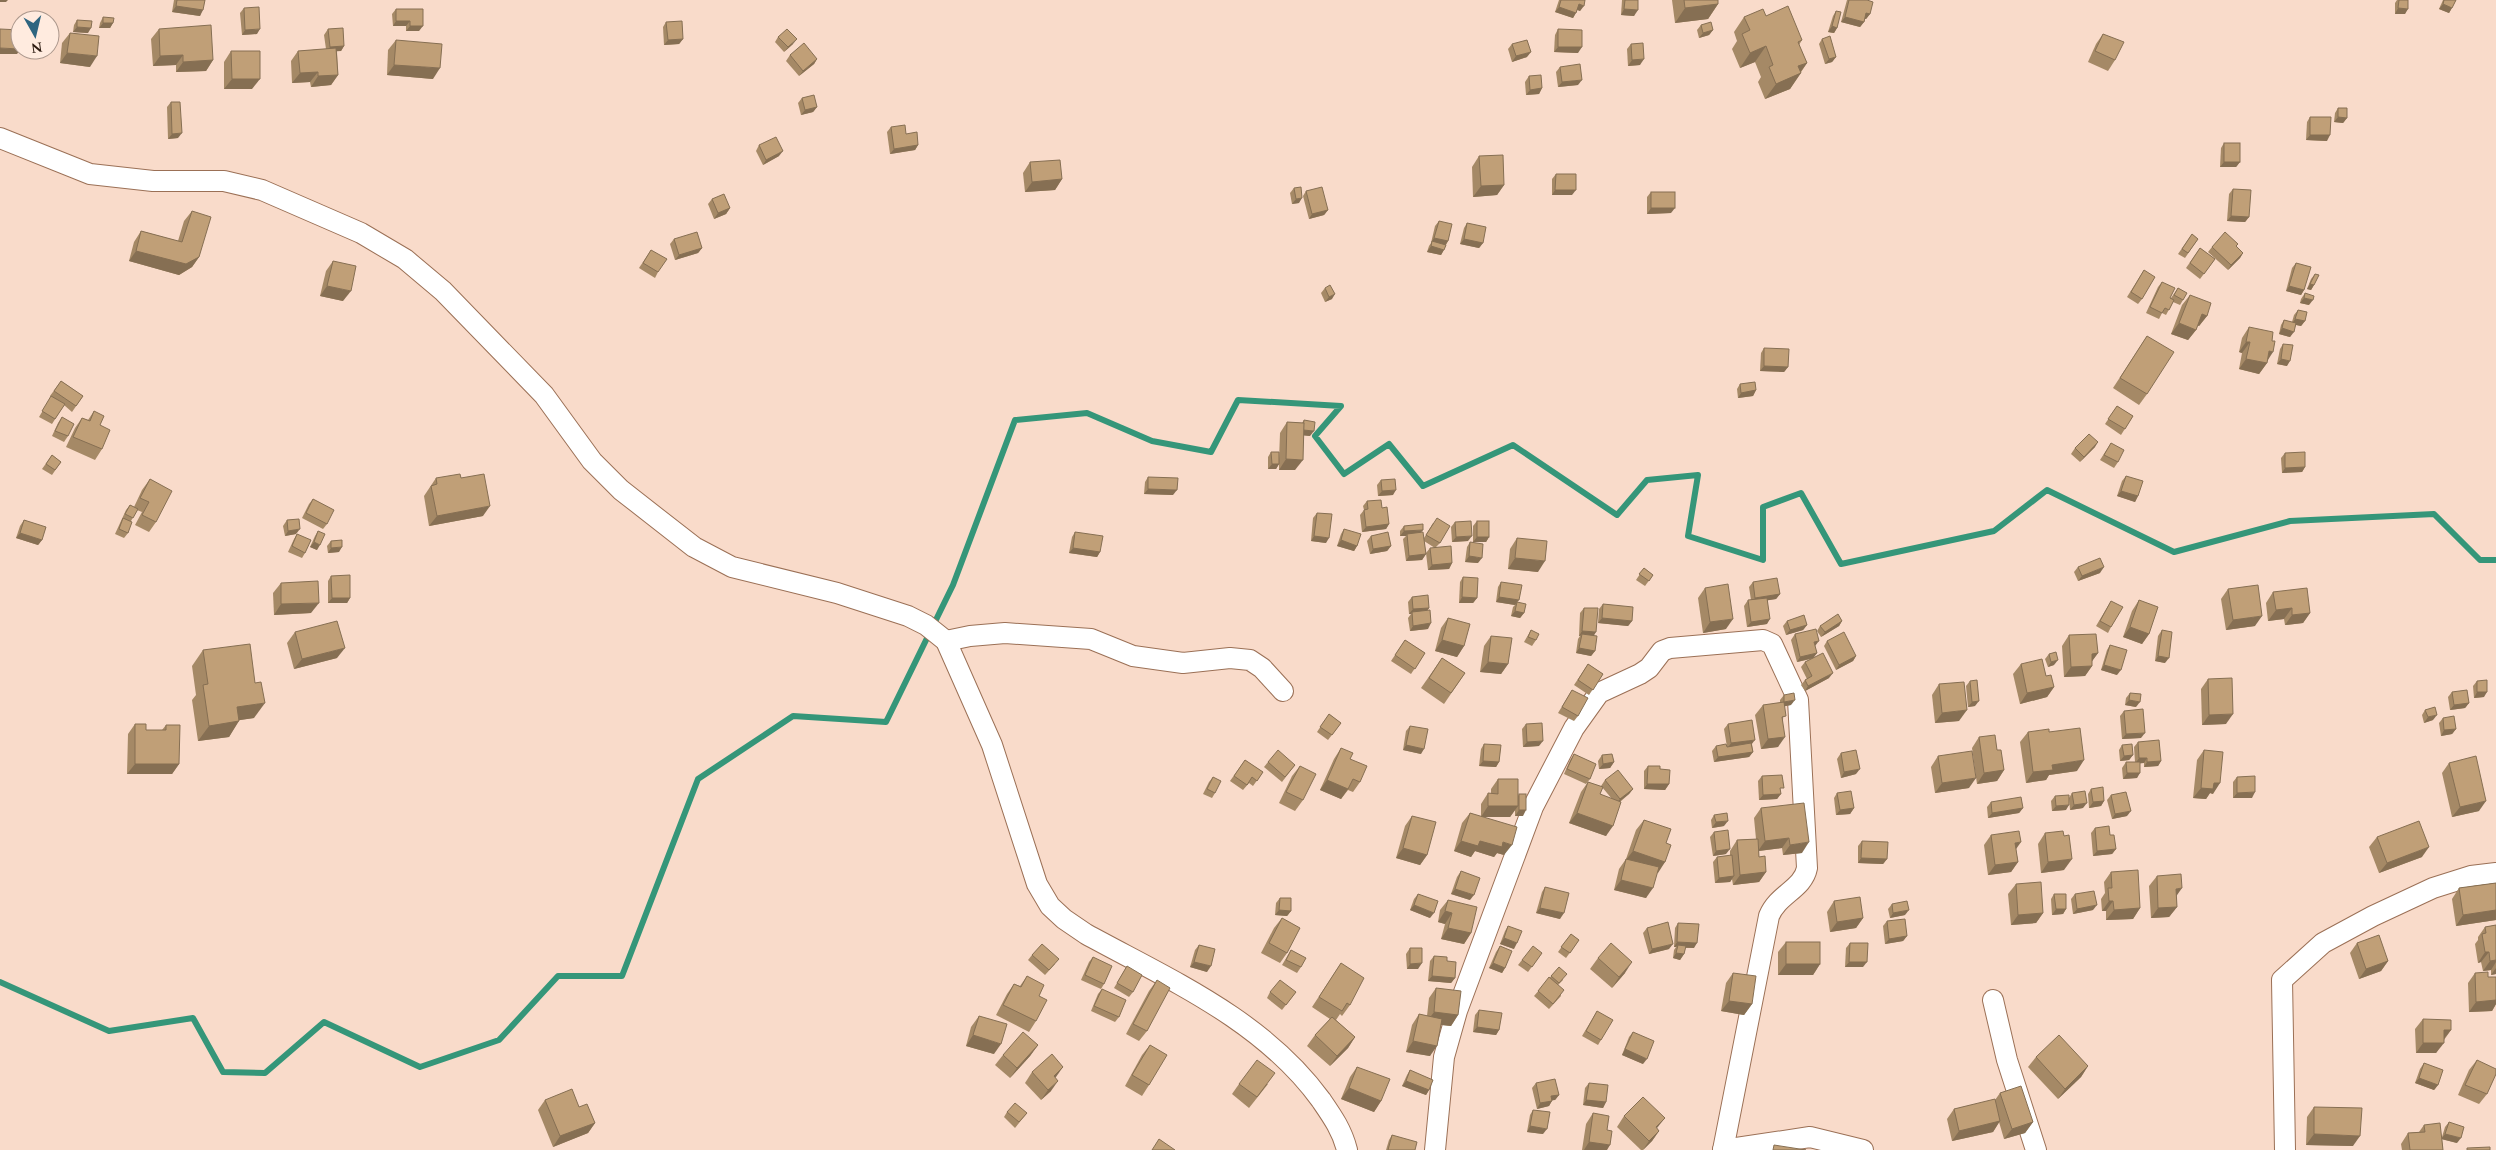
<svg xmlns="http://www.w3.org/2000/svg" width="2496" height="1150" font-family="Spectral,serif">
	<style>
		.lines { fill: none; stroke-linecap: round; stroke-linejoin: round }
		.stream { stroke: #359679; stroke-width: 6 }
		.minor-casing { stroke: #9b7056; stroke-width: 22 }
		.minor { stroke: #fff; stroke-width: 20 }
		.wall { fill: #a58966; fill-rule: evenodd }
		.shaded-wall { fill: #866f53 }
		.building { fill: #c09f77; stroke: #866f53 }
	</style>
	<rect width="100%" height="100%" fill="#f9dbca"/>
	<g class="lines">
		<polyline class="stream" points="0,982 109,1031 193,1018 223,1072 265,1073 324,1022 420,1067 499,1040 558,976 622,976 698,779 793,716 886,722 953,585 1015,420 1087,413 1152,441 1211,452 1238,400 1341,406 1315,436 1344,474 1389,444 1423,486 1513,445 1617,515 1647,480 1698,475 1688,536 1763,560 1763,507 1801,493 1841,564 1994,531 2047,490 2174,552 2290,521 2434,514 2480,560 2496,560"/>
		<defs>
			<g id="minor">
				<path d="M0 138 90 174 153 181H224L262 190 361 233 405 259 443 291 544 395 592 461 621 490 694 547 732 567 837 593 908 616 926 625 946 641 992 745 1037 884 1050 906 1064 919 1086 934C1170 980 1263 1020 1321 1100 1332 1116 1342 1130 1347 1150"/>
				<polyline points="946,641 970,636 1005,633 1091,639 1133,656 1183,663 1230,658 1250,660 1262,668 1283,691"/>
				<polyline points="1993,1000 2007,1060 2036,1150"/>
				<path d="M1435 1150 1444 1057 1457 1011 1533 807 1574 728 1599 693 1640 674 1649 668 1662 651 1670 648 1763 640 1772 644 1798 700 1807 868C1803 889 1778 894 1769 916L1723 1150"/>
				<polyline points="1723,1150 1810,1137 1863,1150"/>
				<polyline points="2285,1150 2282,980 2323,943 2373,916 2433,888 2471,876 2496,873"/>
			</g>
		</defs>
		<use href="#minor" class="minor-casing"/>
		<use href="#minor" class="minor"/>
	</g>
	<g class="wall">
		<polygon points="174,0 205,0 200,16 172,12"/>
		<polygon points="1559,0 1585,0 1580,11 1577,10 1573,18 1555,12"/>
		<polygon points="1622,0 1638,0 1634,16 1621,15"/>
		<polygon points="1672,0 1718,0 1718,4 1708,19 1675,23"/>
		<polygon points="1847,0 1867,0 1870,14 1866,19 1865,19 1864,22 1860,27 1841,22"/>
		<polygon points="2397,0 2408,0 2405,14 2395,14 2395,3"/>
		<polygon points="2443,0 2456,0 2449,13 2439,9"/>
		<polygon points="244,8 257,34 242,35 240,13"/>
		<polygon points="396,9 423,9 419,31 406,31 406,26 393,26 392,14"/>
		<polygon points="1836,11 1837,28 1834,33 1828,32 1833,16"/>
		<polygon points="1766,16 1802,40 1799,45 1807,63 1790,89 1765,99 1758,82 1761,77 1755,62 1740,68 1732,49 1737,41 1734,32 1744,17"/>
		<polygon points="103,17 113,23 110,28 99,28 100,23"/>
		<polygon points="77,20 88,33 73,32 74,25"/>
		<polygon points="666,22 683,39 679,44 664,45 663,27"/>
		<polygon points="1701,25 1713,30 1709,35 1699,38 1697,30"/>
		<polygon points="159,29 213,60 206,71 176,72 176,65 153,66 151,39"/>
		<polygon points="328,29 344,46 341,51 337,51 338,75 331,85 311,87 310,82 292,83 291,61 298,51 326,49 324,35"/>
		<polygon points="1558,29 1578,53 1554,52 1555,35"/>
		<polygon points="70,33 90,67 60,63 62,43"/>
		<polygon points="2103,34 2115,60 2108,71 2088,62 2096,44"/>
		<polygon points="778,37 793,44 784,52 775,42"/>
		<polygon points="1822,39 1836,57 1832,62 1825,64 1819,44"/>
		<polygon points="396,40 433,79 387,75 388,50"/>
		<polygon points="1512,44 1527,57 1512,62 1508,49"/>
		<polygon points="1631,44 1640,65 1628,66 1627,49"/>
		<polygon points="231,51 252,89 224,89 224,62"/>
		<polygon points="790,55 817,59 814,64 799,76 786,61"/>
		<polygon points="1560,67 1578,85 1558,87 1556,72"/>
		<polygon points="1529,76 1542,88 1539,94 1526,95 1525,82"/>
		<polygon points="802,98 817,107 813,112 801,115 798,103"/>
		<polygon points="171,102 178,138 168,139 167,107"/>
		<polygon points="2338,108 2347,118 2343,123 2334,122 2335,113"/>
		<polygon points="2310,117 2327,141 2306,140 2307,122"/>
		<polygon points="891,127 918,145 915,150 890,154 887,132"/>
		<polygon points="2224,143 2240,162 2236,167 2220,167 2221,148"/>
		<polygon points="759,145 779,156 763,165 756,151"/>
		<polygon points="1479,156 1504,185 1497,195 1473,197 1472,167"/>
		<polygon points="1030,162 1062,179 1055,190 1025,192 1023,173"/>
		<polygon points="1556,174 1572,195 1552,195 1552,179"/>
		<polygon points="1294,188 1299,203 1292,204 1290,193"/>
		<polygon points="2233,189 2249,217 2245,222 2227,221 2229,194"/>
		<polygon points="1306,191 1328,210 1324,215 1309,219 1303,196"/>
		<polygon points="1651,192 1671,213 1647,214 1647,197"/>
		<polygon points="712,199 730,208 726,214 714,219 708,204"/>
		<polygon points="192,211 199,257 192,267 179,275 129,261 134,242 141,231 178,241 184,221"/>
		<polygon points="1439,221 1448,241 1441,255 1427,252 1429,246 1431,243 1435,226"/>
		<polygon points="1467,223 1483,243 1479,248 1460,244 1464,228"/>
		<polygon points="2192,234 2198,239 2185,258 2178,254"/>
		<polygon points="674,239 702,248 698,253 675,260 670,244"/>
		<polygon points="2238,244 2236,246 2243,253 2240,258 2228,270 2208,252 2212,247"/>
		<polygon points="2200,248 2215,259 2200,279 2186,268"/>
		<polygon points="651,250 658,272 655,278 639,268"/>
		<polygon points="333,261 343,301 320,296 326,271"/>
		<polygon points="2296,263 2304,290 2301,295 2286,291 2292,268"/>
		<polygon points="2144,270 2142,299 2138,304 2127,297"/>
		<polygon points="2315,274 2314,285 2311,290 2307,289 2311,279"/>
		<polygon points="2162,282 2170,298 2171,298 2178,288 2183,300 2180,305 2173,302 2166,315 2162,313 2159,319 2146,313 2158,287"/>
		<polygon points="1325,288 1332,299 1325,302 1321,293"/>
		<polygon points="2305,293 2309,305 2300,303 2301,299"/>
		<polygon points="2190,295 2207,316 2199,326 2197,325 2196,330 2188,340 2171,334 2182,305"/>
		<polygon points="2298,310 2305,321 2301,326 2296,325 2290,337 2279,334 2281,325 2284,320 2292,322 2294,315"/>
		<polygon points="2249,327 2267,361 2267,363 2259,374 2239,369 2242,353 2239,352 2242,338"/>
		<polygon points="2147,336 2147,394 2139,405 2113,388"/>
		<polygon points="2283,344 2287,366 2277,364 2280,349"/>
		<polygon points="1764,348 1788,367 1784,372 1760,371 1761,353"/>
		<polygon points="61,381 83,396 72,412 64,405 52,424 39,417 51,397 50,396"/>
		<polygon points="1740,384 1756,390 1753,396 1738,398 1737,389"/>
		<polygon points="2117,406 2133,416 2121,435 2105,424"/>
		<polygon points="94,411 102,449 95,460 66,447 75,428 82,418 88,420"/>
		<polygon points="62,417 68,436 64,442 52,436 58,423"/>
		<polygon points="1304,420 1310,436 1303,435 1295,470 1279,470 1279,464 1276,469 1268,469 1268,457 1271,452 1279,460 1280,433 1287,422 1302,423"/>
		<polygon points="2111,443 2118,462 2114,468 2100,460"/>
		<polygon points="2095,447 2080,462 2071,454 2075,448"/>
		<polygon points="2285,453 2305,467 2302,472 2282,473 2281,458"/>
		<polygon points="52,455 61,462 52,475 42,469"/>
		<polygon points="2126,476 2138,496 2135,502 2117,496 2122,481"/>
		<polygon points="1148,477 1173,495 1144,494 1145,482"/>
		<polygon points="436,478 461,478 483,516 429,526 424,496"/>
		<polygon points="150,479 156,522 149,532 135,525 142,512 137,510 131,521 128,533 124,538 115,534 126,510 130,505 134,507 142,490"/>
		<polygon points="1381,480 1393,495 1378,496 1377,485"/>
		<polygon points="313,499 327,524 323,529 302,518 309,504"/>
		<polygon points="1367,501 1382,508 1389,524 1386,529 1362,532 1360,515 1364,510 1363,506"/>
		<polygon points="1317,513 1326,543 1311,541 1313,518"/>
		<polygon points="24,520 42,540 38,545 16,538 20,526"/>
		<polygon points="287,520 296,534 285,536 283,526"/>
		<polygon points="1477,521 1489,537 1486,542 1473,542 1473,526"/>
		<polygon points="1455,522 1468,541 1452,542 1451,527"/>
		<polygon points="1433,523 1440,543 1436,547 1452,563 1449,569 1428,570 1426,553 1430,548 1435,548 1424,541 1426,554 1422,560 1406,561 1403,539 1406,536 1400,536 1400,531 1404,526 1421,533 1424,538"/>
		<polygon points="1344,529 1357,546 1354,551 1337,546 1341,534"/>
		<polygon points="318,531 317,550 310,547 315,536"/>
		<polygon points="1075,532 1100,552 1097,557 1069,553 1072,537"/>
		<polygon points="297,534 305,553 302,558 288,552 294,539"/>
		<polygon points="1371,536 1391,546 1387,551 1370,554 1367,541"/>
		<polygon points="1517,538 1538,572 1508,569 1510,549"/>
		<polygon points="331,541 339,552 328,553 327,546"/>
		<polygon points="1470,542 1478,563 1465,562 1467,547"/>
		<polygon points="2078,567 2100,573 2078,581 2074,572"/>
		<polygon points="1644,568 1653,575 1645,586 1636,580"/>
		<polygon points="331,576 350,598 347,603 328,603 328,581"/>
		<polygon points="1463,577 1477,598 1473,603 1459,603 1460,582"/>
		<polygon points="1501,582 1517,602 1524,613 1520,618 1511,616 1513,607 1515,605 1496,602 1498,587"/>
		<polygon points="1753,582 1780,594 1776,599 1768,600 1767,624 1747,627 1744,606 1748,600 1751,600 1749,587"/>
		<polygon points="281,583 311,613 274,615 273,593"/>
		<polygon points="1705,588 1726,629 1703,633 1698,598"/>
		<polygon points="2228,589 2255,626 2226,630 2221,599"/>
		<polygon points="2273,592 2310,613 2303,623 2285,625 2284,619 2268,621 2266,603"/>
		<polygon points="1412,597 1429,608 1427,611 1428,629 1410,631 1408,618 1411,614 1409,614 1408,602"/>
		<polygon points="2139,600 2149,634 2142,644 2123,637 2132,611"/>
		<polygon points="2111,601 2111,627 2108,633 2096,626"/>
		<polygon points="1603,604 1632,621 1628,626 1598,623 1599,609"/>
		<polygon points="1584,608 1594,636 1595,651 1591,656 1576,653 1578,639 1580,636 1579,636 1580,613"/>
		<polygon points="1448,618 1464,646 1457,657 1435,651 1441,628"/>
		<polygon points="1787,621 1807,625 1803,630 1786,635 1783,626"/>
		<polygon points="1842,621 1839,626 1821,637 1817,631 1820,626"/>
		<polygon points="1531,630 1536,640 1532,646 1524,642"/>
		<polygon points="2162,630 2165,663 2155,661 2158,636"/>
		<polygon points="295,632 337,658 294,669 287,643"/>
		<polygon points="1795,634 1815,646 1817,653 1814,657 1829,678 1805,691 1801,685 1805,680 1807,679 1801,667 1805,662 1811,659 1797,662 1791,640"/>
		<polygon points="2069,635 2098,653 2092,661 2092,666 2085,676 2064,677 2062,646"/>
		<polygon points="1491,636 1508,664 1501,674 1480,672 1484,646"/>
		<polygon points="1405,640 1425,653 1411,674 1391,661"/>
		<polygon points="1827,641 1856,656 1853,661 1836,670 1824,646"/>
		<polygon points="2110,645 2117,675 2101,670 2107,650"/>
		<polygon points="203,650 255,683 254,718 239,720 229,737 198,741 192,700 196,695 192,666"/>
		<polygon points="2049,654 2054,665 2048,667 2045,659"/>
		<polygon points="1442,658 1465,673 1444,704 1421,688"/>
		<polygon points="1588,664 1603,674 1589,695 1574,685"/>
		<polygon points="2021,664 2046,676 2054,687 2047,697 2020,704 2013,674"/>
		<polygon points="2208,679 2226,724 2202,725 2201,689"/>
		<polygon points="1970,681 1975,706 1968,707 1966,686"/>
		<polygon points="2477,681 2484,697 2474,698 2473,686"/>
		<polygon points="1939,684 1959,721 1935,723 1932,695"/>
		<polygon points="1572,690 1578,716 1574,721 1558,713"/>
		<polygon points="2452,692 2469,703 2465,708 2450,710 2448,697"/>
		<polygon points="2130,693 2136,707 2125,705 2126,698"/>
		<polygon points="1784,695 1791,705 1784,706 1783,720 1778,747 1761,749 1755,715 1763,705 1780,703 1780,700"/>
		<polygon points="2425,710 2433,720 2424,723 2422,715"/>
		<polygon points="2124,711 2141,738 2122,739 2120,716"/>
		<polygon points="1329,714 1341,723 1328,740 1317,732"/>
		<polygon points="2443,718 2456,729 2452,734 2441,736 2439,723"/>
		<polygon points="135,724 146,730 162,730 166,725 179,764 172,774 127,774 128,734"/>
		<polygon points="1526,724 1539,746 1523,747 1522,729"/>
		<polygon points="1728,724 1752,744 1753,752 1749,757 1714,762 1712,751 1716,746 1727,747 1724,729"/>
		<polygon points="1410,726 1421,754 1403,750 1406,731"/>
		<polygon points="2028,732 2049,732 2077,771 2049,775 2046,780 2026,783 2020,742"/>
		<polygon points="1979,737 1997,750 2004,770 1997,781 1977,784 1972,748"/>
		<polygon points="2138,742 2161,761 2158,766 2144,767 2144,763 2140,763 2137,778 2123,779 2122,768 2126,762 2135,762 2134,747"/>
		<polygon points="1484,744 1499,762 1496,767 1479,766 1481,749"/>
		<polygon points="2122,745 2133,755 2129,760 2120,761 2119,750"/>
		<polygon points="1341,748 1350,759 1360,782 1353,792 1348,790 1341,799 1320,790 1334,759"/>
		<polygon points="2204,750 2213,794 2210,793 2206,799 2193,798 2197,760"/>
		<polygon points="1841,753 1856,774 1841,778 1837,759"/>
		<polygon points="1574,754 1590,779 1586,784 1564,774 1570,760"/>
		<polygon points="1602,755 1614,762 1610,768 1599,769 1598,761"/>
		<polygon points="1938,756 1969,788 1935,793 1931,767"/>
		<polygon points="1245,760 1263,772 1253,786 1249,783 1243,790 1230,781"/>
		<polygon points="1268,762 1295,765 1282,782 1264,767"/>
		<polygon points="2449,763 2479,811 2452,817 2442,773"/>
		<polygon points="1300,766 1303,800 1295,811 1279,803 1292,776"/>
		<polygon points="1648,766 1660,769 1669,784 1665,790 1644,789 1644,771"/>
		<polygon points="1762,776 1781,793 1777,799 1759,800 1758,781"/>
		<polygon points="1213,777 1215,793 1212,798 1203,794 1209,782"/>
		<polygon points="2237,777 2252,798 2233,798 2233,782"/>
		<polygon points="1498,779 1518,796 1519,794 1523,816 1515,816 1515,810 1510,817 1482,817 1504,855 1497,853 1494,857 1475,851 1471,857 1454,851 1462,823 1470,813 1481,817 1481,804 1488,793 1491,794 1491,789"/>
		<path d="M1605 780 1633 789 1629 794 1620 802 1606 836 1569 823 1581 792 1588 782 1602 787 1601 786ZM1602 787 1612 799 1600 794Z"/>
		<polygon points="2091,789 2104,801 2101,806 2089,808 2088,794"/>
		<polygon points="1837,793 1854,808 1850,814 1836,815 1834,798"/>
		<polygon points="2072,793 2083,808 2070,810 2069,798"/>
		<polygon points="2111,795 2127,816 2112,819 2107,800"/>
		<polygon points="2055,796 2066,810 2052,811 2051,801"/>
		<polygon points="1991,802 2023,808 2019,813 1988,818 1987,807"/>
		<polygon points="1761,808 1802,853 1783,855 1782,848 1759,851 1759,857 1766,872 1759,882 1733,885 1732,879 1730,882 1715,883 1713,862 1717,857 1730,856 1730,851 1737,840 1756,839 1754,818"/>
		<polygon points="1714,815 1724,826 1712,828 1711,820"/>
		<polygon points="1412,816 1427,855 1420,865 1396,858 1405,826"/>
		<polygon points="1644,820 1666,843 1665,862 1657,872 1646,898 1614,890 1619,869 1626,859 1636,830"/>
		<polygon points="2095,828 2116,849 2112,854 2093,856 2091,833"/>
		<polygon points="1714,832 1726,854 1713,856 1710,837"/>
		<polygon points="2045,833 2064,836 2064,870 2041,873 2038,844"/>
		<polygon points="1991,835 2016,849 2018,862 2011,872 1988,875 1984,845"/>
		<polygon points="2377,837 2422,857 2379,873 2369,847"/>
		<polygon points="1862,841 1887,859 1883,864 1858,863 1858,846"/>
		<polygon points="1461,871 1470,900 1451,894 1457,877"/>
		<polygon points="2111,872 2140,908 2133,919 2106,920 2106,911 2102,911 2101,899 2105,893 2104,882"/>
		<polygon points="2157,876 2176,896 2177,907 2169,917 2151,918 2149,886"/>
		<polygon points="2496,883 2496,920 2456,926 2452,899 2459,888"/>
		<polygon points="2016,884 2043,913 2036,923 2011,925 2008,894"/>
		<polygon points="1545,887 1560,919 1536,913 1542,892"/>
		<polygon points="1418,894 1430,918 1410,910 1414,899"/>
		<polygon points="2054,894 2066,909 2063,914 2052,915 2051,899"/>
		<polygon points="2075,894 2093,910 2073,914 2071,899"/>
		<polygon points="1280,898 1291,911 1287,916 1275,915 1276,903"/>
		<polygon points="1448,900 1471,933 1464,944 1441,939 1445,924 1438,922 1440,910"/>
		<polygon points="1834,901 1863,918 1856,928 1830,932 1827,912"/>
		<polygon points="1892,904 1905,915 1890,918 1888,909"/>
		<polygon points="1282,918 1287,953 1280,963 1261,953 1274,928"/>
		<polygon points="1887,921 1907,936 1903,941 1885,944 1883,926"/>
		<polygon points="1678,923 1694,948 1685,948 1684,954 1680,960 1673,958 1674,950 1676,947 1674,947 1675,928"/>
		<polygon points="2496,925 2496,974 2491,975 2491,970 2483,971 2481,962 2478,963 2475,944 2478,940 2478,937 2485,927"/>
		<polygon points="1508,926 1514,949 1500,944 1505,931"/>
		<polygon points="1647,928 1669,949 1649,954 1643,933"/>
		<polygon points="1571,934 1579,940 1566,958 1558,952"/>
		<polygon points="1786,942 1820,964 1813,975 1778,975 1778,952"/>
		<polygon points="1850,943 1863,967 1845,967 1846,948"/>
		<polygon points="2357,943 2388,961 2381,971 2359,979 2350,953"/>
		<polygon points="1199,945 1207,972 1190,967 1195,950"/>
		<polygon points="1500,946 1505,968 1502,973 1489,968 1496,952"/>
		<polygon points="1410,948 1418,969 1407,969 1406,954"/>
		<polygon points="1291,950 1301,967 1297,973 1282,965"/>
		<polygon points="1542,953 1528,972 1518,965 1522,960"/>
		<polygon points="1032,955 1055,964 1045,975 1028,960"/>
		<polygon points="1434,956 1447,961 1455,978 1451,983 1428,981 1430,961"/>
		<polygon points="1093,957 1104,984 1101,989 1081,980 1089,962"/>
		<polygon points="1598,958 1625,973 1612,988 1590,969"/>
		<polygon points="1341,963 1350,1005 1342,1016 1340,1014 1336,1020 1355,1037 1348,1048 1330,1066 1307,1046 1315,1035 1330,1019 1312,1007"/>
		<polygon points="1127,966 1133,992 1129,997 1114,988"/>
		<polygon points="1559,967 1563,980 1558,985 1561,996 1549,1009 1534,996"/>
		<polygon points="1733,973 1752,1004 1744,1015 1721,1011 1726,983"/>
		<polygon points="2475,973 2488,977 2496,977 2496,1004 2492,1011 2469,1012 2468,983"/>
		<polygon points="1027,976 1039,996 1036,1021 1029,1032 996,1015 1007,994 1014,984 1020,986"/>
		<polygon points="1157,980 1147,1031 1139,1041 1126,1034 1149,991"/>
		<polygon points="1436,988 1458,1015 1451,1026 1441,1025 1430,1056 1406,1052 1412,1025 1419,1014 1427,1016 1429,998"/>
		<polygon points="1102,989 1119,1017 1115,1022 1091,1011 1098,994"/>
		<polygon points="1270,992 1296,992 1282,1010 1267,998"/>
		<polygon points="1479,1010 1499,1030 1496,1035 1473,1032 1475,1015"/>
		<polygon points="1597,1011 1601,1040 1598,1045 1582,1036"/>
		<polygon points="979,1016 994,1054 966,1046 971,1027"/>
		<polygon points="2423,1019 2451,1030 2444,1040 2436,1053 2416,1053 2415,1029"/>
		<polygon points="1633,1032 1643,1064 1622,1055 1629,1037"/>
		<polygon points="1038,1045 1030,1056 1010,1078 995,1065 1003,1055"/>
		<polygon points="1150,1045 1149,1085 1142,1096 1125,1086 1142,1055"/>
		<polygon points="2036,1057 2088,1066 2081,1077 2058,1099 2028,1067"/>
		<polygon points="2477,1060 2487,1094 2479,1104 2458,1095 2469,1070"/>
		<polygon points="2424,1063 2438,1085 2434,1090 2415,1083 2420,1069"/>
		<polygon points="1357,1067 1381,1101 1374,1112 1341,1099 1350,1077"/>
		<polygon points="1410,1070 1429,1090 1426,1095 1402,1086 1407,1075"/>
		<polygon points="1032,1072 1051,1091 1041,1100 1025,1083"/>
		<polygon points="1536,1083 1559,1095 1555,1100 1552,1100 1549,1106 1537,1109 1532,1088"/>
		<polygon points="1589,1083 1606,1102 1603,1108 1583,1105 1585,1088"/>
		<polygon points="1239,1084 1268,1084 1249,1108 1232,1094"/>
		<polygon points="2000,1093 2033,1122 2025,1133 2004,1139 1999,1122 1993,1132 1952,1141 1947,1119 1954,1109 1995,1100"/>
		<polygon points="545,1100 579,1107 595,1123 588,1133 553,1147 538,1110"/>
		<polygon points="2314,1107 2353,1146 2306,1145 2307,1117"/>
		<polygon points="1533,1110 1543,1134 1527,1132 1530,1115"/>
		<polygon points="1007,1112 1027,1113 1015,1128 1004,1117"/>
		<polygon points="1593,1113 1607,1130 1607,1150 1582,1150 1586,1124"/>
		<polygon points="1624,1116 1657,1129 1659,1131 1652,1141 1643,1150 1641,1150 1617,1127"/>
		<polygon points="2449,1122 2457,1143 2442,1139 2443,1150 2402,1150 2401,1144 2408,1133 2419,1132 2424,1125 2442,1137 2445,1127"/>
		<polygon points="1392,1135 1415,1150 1386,1150 1389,1140"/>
	</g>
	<g class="shaded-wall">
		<polygon points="0,0 8,0 6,2 0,2"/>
		<polygon points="1579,4 1584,6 1580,11 1576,9"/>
		<polygon points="1718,4 1708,19 1675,23 1685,8"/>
		<polygon points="2443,4 2452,8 2449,13 2439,9"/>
		<polygon points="176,6 203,10 200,16 172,12"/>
		<polygon points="1559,7 1576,13 1573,18 1555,12"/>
		<polygon points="2398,8 2408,9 2405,14 2395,14"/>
		<polygon points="1624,9 1638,10 1634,16 1621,15"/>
		<polygon points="1866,13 1870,14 1866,19 1863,18"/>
		<polygon points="1845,17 1864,22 1860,27 1841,22"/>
		<polygon points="396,21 410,21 406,26 393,26"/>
		<polygon points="103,23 113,23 110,28 99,28"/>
		<polygon points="410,26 423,26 419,31 406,31"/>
		<polygon points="1832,26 1837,28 1834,33 1828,32"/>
		<polygon points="77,27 91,28 88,33 73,32"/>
		<polygon points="260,29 257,34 242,35 245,30"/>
		<polygon points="1713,30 1709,35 1699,38 1703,33"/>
		<polygon points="683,39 679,44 664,45 668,40"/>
		<polygon points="797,39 793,44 784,52 788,47"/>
		<polygon points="344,46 341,51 326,52 330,47"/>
		<polygon points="1766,46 1755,62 1740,68 1750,53"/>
		<polygon points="1558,47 1582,47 1578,53 1554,52"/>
		<polygon points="0,48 20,49 20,50 17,54 0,54"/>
		<polygon points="1531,52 1527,57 1512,62 1516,56"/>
		<polygon points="67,53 97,56 90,67 60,63"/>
		<polygon points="183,55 176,65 153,66 160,56"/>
		<polygon points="1836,57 1832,62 1825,64 1829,59"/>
		<polygon points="817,59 814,64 799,76 803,71"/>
		<polygon points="1644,59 1640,65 1628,66 1632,60"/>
		<polygon points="213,60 206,71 176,72 183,62"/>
		<polygon points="1807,63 1799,74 1801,73 1790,89 1765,99 1776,84 1798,66"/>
		<polygon points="394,65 440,68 433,79 387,75"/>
		<polygon points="318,72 310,82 292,83 300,73"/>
		<polygon points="338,75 331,85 311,87 318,76"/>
		<polygon points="232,79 260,79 252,89 224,89"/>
		<polygon points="1582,80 1578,85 1558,87 1562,82"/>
		<polygon points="1542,88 1539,94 1526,95 1530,90"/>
		<polygon points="817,107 813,112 801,115 805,110"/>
		<polygon points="2338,117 2347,118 2343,123 2334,122"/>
		<polygon points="182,133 178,138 168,139 172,134"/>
		<polygon points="2310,135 2330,135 2327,141 2306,140"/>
		<polygon points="918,145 915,150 890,154 894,149"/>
		<polygon points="783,151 779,156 763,165 766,160"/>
		<polygon points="2224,162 2240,162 2236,167 2220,167"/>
		<polygon points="1062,179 1055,190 1025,192 1032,182"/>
		<polygon points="1504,185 1497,195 1473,197 1481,186"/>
		<polygon points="1555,190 1576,190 1572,195 1552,195"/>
		<polygon points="1302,198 1299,203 1292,204 1296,199"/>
		<polygon points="730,208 726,214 714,219 718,213"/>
		<polygon points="1651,208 1675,208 1671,213 1647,214"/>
		<polygon points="1328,210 1324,215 1309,219 1312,214"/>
		<polygon points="2231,216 2249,217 2245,222 2227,221"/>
		<polygon points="1434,238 1448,241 1444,247 1432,241"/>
		<polygon points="1464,239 1483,243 1479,248 1460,244"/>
		<polygon points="1431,246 1444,250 1441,255 1427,252"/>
		<polygon points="702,248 698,253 675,260 679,255"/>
		<polygon points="136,251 199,257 192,267 179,275 129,261"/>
		<polygon points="2243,253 2240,258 2228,270 2231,265"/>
		<polygon points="2310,284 2314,285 2311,290 2307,289"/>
		<polygon points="327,286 351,291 343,301 320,296"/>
		<polygon points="2289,286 2304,290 2301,295 2286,291"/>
		<polygon points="1335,294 1332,299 1325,302 1329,297"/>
		<polygon points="2304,298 2313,300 2309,305 2300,303"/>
		<polygon points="2202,314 2207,316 2199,326 2195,324"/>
		<polygon points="2295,319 2305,321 2301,326 2292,324"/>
		<polygon points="2179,323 2196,330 2188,340 2171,334"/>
		<polygon points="2282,328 2294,332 2290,337 2279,334"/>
		<polygon points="2246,342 2250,342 2242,353 2239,352"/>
		<polygon points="2269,351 2273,352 2266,363"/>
		<polygon points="2246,359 2267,363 2259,374 2239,369"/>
		<polygon points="2281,359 2290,361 2287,366 2277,364"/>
		<polygon points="1764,366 1788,367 1784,372 1760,371"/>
		<polygon points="1756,390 1753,396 1738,398 1741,393"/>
		<polygon points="1302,430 1314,431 1310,436 1299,435"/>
		<polygon points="2098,442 2095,447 2080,462 2084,457"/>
		<polygon points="1286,459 1303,460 1295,470 1279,470"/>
		<polygon points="1272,464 1279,464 1276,469 1268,469"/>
		<polygon points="2305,467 2302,472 2282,473 2285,468"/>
		<polygon points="1148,489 1177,490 1173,495 1144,494"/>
		<polygon points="1396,490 1393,495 1378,496 1382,491"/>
		<polygon points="2121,491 2138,496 2135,502 2117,496"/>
		<polygon points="490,506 483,516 429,526 437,516"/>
		<polygon points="1389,524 1386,529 1362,532 1366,527"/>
		<polygon points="300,529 296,534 285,536 288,531"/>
		<polygon points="1423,530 1419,535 1407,534 1406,536 1400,536 1404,531"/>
		<polygon points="20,533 42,540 38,545 16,538"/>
		<polygon points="1314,536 1329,538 1326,543 1311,541"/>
		<polygon points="1472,536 1468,541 1452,542 1456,537"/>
		<polygon points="1477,537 1489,537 1486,542 1473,542"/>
		<polygon points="1341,540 1357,546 1354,551 1337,546"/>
		<polygon points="314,542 320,545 317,550 310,547"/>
		<polygon points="1391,546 1387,551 1370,554 1373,549"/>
		<polygon points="342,547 339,552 328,553 331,548"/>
		<polygon points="1073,548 1100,552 1097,557 1069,553"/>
		<polygon points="1426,554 1422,560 1406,561 1409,556"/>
		<polygon points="1469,556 1482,558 1478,563 1465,562"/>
		<polygon points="1515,558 1545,561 1538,572 1508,569"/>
		<polygon points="1452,563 1449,569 1428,570 1432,565"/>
		<polygon points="2104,567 2100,573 2078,581 2082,576"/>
		<polygon points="1780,594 1776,599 1751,603 1755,598"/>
		<polygon points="1462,597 1477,598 1473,603 1459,603"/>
		<polygon points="1499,597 1519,600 1515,605 1496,602"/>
		<polygon points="332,598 350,598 347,603 328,603"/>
		<polygon points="319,603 311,613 274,615 281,604"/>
		<polygon points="1429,608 1425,613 1412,612 1411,614 1409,614 1413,609"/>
		<polygon points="2292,608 2284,619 2268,621 2276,610"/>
		<polygon points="1515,611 1524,613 1520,618 1511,616"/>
		<polygon points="2310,613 2303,623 2285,625 2292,615"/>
		<polygon points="2262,616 2255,626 2226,630 2233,620"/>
		<polygon points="1602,618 1632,621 1628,626 1598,623"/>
		<polygon points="1733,619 1726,629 1703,633 1710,622"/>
		<polygon points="1770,619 1767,624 1747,627 1751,622"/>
		<polygon points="1842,621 1839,626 1821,637 1825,632"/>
		<polygon points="1431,623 1428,629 1410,631 1413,626"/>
		<polygon points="1807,625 1803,630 1786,635 1790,630"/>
		<polygon points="2130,627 2149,634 2142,644 2123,637"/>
		<polygon points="1582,631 1596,632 1593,637 1582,634 1580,636 1579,636"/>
		<polygon points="1442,640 1464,646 1457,657 1435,651"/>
		<polygon points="1819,641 1815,646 1814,642"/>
		<polygon points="345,648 337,658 294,669 302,659"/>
		<polygon points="1579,648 1595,651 1591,656 1576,653"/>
		<polygon points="1817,653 1813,658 1797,662 1800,657"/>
		<polygon points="2098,653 2090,664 2092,654"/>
		<polygon points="1856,656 1853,661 1836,670 1839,665"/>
		<polygon points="2158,656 2169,658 2165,663 2155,661"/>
		<polygon points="2058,660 2054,665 2048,667 2051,662"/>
		<polygon points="1488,662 1508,664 1501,674 1480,672"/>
		<polygon points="2104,665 2121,670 2117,675 2101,670"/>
		<polygon points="2092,666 2085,676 2064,677 2071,667"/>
		<polygon points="1833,673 1829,678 1805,691 1808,686"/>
		<polygon points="2054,687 2047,697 2020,704 2027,693"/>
		<polygon points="2477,692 2487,692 2484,697 2474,698"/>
		<polygon points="1795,700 1791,705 1781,707 1784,702"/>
		<polygon points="2129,700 2140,702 2136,707 2125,705"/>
		<polygon points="1979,701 1975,706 1968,707 1972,702"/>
		<polygon points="265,703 254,718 227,722 237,707"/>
		<polygon points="2469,703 2465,708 2450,710 2454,705"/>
		<polygon points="1967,710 1959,721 1935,723 1942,713"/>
		<polygon points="2233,714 2226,724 2202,725 2209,715"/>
		<polygon points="2437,715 2433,720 2424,723 2428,717"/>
		<polygon points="239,721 229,737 198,741 209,726"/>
		<polygon points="2456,729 2452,734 2441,736 2444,730"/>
		<polygon points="2145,733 2141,738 2122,739 2126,734"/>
		<polygon points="1785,737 1778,747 1761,749 1768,739"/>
		<polygon points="1755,740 1751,745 1727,749 1731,743"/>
		<polygon points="1543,741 1539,746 1523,747 1527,742"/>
		<polygon points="1406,745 1424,749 1421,754 1403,750"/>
		<polygon points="1753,752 1749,757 1714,762 1718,757"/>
		<polygon points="2133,755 2129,760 2120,761 2124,756"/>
		<polygon points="2139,758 2147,758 2144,763 2135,764"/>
		<polygon points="2084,760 2077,771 2049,775 2046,780 2026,783 2033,772 2052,765"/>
		<polygon points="1483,761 1499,762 1496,767 1479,766"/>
		<polygon points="2161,761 2158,766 2144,767 2147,762"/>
		<polygon points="1614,762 1610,768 1599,769 1603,764"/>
		<polygon points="135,764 179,764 172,774 127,774"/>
		<polygon points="1860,769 1856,774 1841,778 1844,772"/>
		<polygon points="2004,770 1997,781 1977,784 1984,773"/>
		<polygon points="2127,773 2140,773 2137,778 2123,779"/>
		<polygon points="1976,778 1969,788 1935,793 1942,783"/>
		<polygon points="1327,780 1348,789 1341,799 1320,790"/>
		<polygon points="2214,783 2220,783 2213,794 2210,793 2206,799 2193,798 2201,788"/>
		<polygon points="1647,784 1669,784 1665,790 1644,789"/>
		<polygon points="1633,789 1629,794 1616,804 1620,799"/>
		<polygon points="2255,792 2252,798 2233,798 2237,793"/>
		<polygon points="1781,794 1777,799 1759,800 1763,795"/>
		<polygon points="2104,801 2101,806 2089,808 2093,802"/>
		<polygon points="2486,801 2479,811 2452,817 2460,807"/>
		<polygon points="2087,803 2083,808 2070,810 2074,805"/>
		<polygon points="2069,805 2066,810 2052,811 2056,806"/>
		<polygon points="1488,806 1518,806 1510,817 1481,817"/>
		<polygon points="1854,808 1850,814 1836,815 1840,810"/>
		<polygon points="2023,808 2019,813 1988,818 1992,813"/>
		<polygon points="1519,810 1526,810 1523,816 1515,816"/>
		<polygon points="2131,811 2127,816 2112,819 2115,814"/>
		<polygon points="1577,813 1613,826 1606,836 1569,823"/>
		<polygon points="1728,821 1724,826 1712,828 1716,822"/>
		<polygon points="1789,838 1782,848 1758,851 1765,841"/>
		<polygon points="1461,841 1480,841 1503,842 1512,845 1504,855 1497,853 1494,857 1475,851 1471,857 1454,851"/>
		<polygon points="1809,842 1802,853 1783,855 1790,845"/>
		<polygon points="2021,842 2014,852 2015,843"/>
		<polygon points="2429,847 2422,857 2379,873 2387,863"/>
		<polygon points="1403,848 1427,855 1420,865 1396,858"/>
		<polygon points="1730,849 1726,854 1713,856 1716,851"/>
		<polygon points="2116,849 2112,854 2093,856 2097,851"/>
		<polygon points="1633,851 1665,862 1658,873 1625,861"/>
		<polygon points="1861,858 1887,859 1883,864 1858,863"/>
		<polygon points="2072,859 2064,870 2041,873 2048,862"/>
		<polygon points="2018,862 2011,872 1988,875 1995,865"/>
		<polygon points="1766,872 1759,882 1733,885 1740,875"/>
		<polygon points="1734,876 1730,882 1715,883 1719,878"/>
		<polygon points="1621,880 1653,888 1646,898 1614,890"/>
		<polygon points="2182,888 2175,898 2176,889"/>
		<polygon points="1455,889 1474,895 1470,900 1451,894"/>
		<polygon points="2109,901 2113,901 2106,911 2102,911"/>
		<polygon points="1414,905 1434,913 1430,918 1410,910"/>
		<polygon points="2097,905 2093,910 2073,914 2077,909"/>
		<polygon points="2177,907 2169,917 2151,918 2158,908"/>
		<polygon points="1540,908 1564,913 1560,919 1536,913"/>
		<polygon points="2140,908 2133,919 2106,920 2114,910"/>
		<polygon points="2056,909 2066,909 2063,914 2052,915"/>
		<polygon points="1279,910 1291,911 1287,916 1275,915"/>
		<polygon points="1909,910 1905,915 1890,918 1893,913"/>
		<polygon points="2496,910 2496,920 2456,926 2463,915"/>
		<polygon points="1445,911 1452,913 1445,924 1438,922"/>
		<polygon points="2043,913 2036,923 2011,925 2018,915"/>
		<polygon points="1863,918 1856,928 1830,932 1837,922"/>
		<polygon points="1448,928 1471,933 1464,944 1441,939"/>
		<polygon points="1907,936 1903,941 1885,944 1889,939"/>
		<polygon points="1504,938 1517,943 1514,949 1500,944"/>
		<polygon points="1677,942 1697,943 1694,948 1677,947 1678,945 1676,947 1674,947"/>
		<polygon points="1673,944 1669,949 1649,954 1652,949"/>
		<polygon points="2485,952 2489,952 2481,962 2478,963"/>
		<polygon points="1676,953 1684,954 1680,960 1673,958"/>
		<polygon points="2496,960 2496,962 2491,970 2483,971 2490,961"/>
		<polygon points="2388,961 2381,971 2359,979 2366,969"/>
		<polygon points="1194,962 1211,966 1207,972 1190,967"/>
		<polygon points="1632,962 1625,973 1612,988 1619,977"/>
		<polygon points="1849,962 1867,962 1863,967 1845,967"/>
		<polygon points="1422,963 1418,969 1407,969 1410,964"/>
		<polygon points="1493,963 1505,968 1502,973 1489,968"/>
		<polygon points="1786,964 1820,964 1813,975 1778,975"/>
		<polygon points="2496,968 2496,974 2491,975"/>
		<polygon points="1432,976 1455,978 1451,983 1428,981"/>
		<polygon points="2496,1000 2496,1004 2492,1011 2469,1012 2476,1002"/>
		<polygon points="1729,1001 1752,1004 1744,1015 1721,1011"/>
		<polygon points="1434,1012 1458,1015 1451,1026 1426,1023"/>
		<polygon points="1477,1027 1499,1030 1496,1035 1473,1032"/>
		<polygon points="2444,1030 2451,1030 2443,1040"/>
		<polygon points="973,1035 1001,1044 994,1054 966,1046"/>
		<polygon points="1355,1037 1348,1048 1330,1066 1337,1056"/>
		<polygon points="1413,1041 1437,1046 1430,1056 1406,1052"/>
		<polygon points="2423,1043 2444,1043 2436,1053 2416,1053"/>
		<polygon points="1038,1045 1030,1056 1010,1078 1017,1068"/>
		<polygon points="1625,1049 1647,1059 1643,1064 1622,1055"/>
		<polygon points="2088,1066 2081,1077 2058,1099 2065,1089"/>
		<polygon points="1063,1067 1056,1077 1046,1086 1054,1076"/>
		<polygon points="2419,1078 2438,1085 2434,1090 2415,1083"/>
		<polygon points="1058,1081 1051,1091 1041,1100 1048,1090"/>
		<polygon points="1406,1081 1429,1090 1426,1095 1402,1086"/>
		<polygon points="1349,1088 1381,1101 1374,1112 1341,1099"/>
		<polygon points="1559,1095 1555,1100 1548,1101 1551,1096"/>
		<polygon points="1586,1100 1606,1102 1603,1108 1583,1105"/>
		<polygon points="1552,1101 1549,1106 1537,1109 1540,1103"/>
		<polygon points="1665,1118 1657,1128 1656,1127"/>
		<polygon points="2000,1121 1993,1132 1952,1141 1959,1131"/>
		<polygon points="2033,1122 2025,1133 2004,1139 2012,1129"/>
		<polygon points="595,1123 588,1133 553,1147 560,1136"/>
		<polygon points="1530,1126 1547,1129 1543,1134 1527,1132"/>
		<polygon points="1659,1131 1652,1141 1643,1150 1649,1141"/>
		<polygon points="2314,1134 2360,1136 2353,1146 2306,1145"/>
		<polygon points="2445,1134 2461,1138 2457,1143 2441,1139"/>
		<polygon points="1589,1142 1610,1145 1607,1150 1584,1150"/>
	</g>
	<g class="building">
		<polygon points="177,0 205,0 203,10 176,6"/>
		<polygon points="1561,0 1585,0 1584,6 1579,4 1576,13 1559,7"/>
		<polygon points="1625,0 1638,0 1638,10 1624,9"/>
		<polygon points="1684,0 1718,0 1718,4 1685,8"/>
		<polygon points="1849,0 1867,0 1873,2 1870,14 1866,13 1864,22 1845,17"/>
		<polygon points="2399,0 2408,0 2408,9 2398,8"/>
		<polygon points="2444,0 2456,0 2452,8 2443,4"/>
		<polygon points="1788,6 1802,40 1798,42 1807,63 1798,66 1801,73 1776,84 1769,67 1773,65 1766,46 1750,53 1742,34 1750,30 1744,17 1763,9 1766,16"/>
		<polygon points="259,7 260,29 245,30 244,8"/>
		<polygon points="396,9 423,9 423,26 410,26 410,21 396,21"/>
		<polygon points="1836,11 1841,12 1837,28 1832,26"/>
		<polygon points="103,17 114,18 113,23 103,23"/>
		<polygon points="77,20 92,21 91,28 77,27"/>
		<polygon points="682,21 683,39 668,40 666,22"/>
		<polygon points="1711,22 1713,30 1703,33 1701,25"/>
		<polygon points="211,25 213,60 183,62 183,55 160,56 159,29"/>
		<polygon points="343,28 344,46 330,47 328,29"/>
		<polygon points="0,29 20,30 20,49 0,48"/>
		<polygon points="787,29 797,39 788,47 778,37"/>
		<polygon points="1558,29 1582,30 1582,47 1558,47"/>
		<polygon points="70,33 99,36 97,56 67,53"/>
		<polygon points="2103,34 2124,42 2115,60 2095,51"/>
		<polygon points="1830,36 1836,57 1829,59 1822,39"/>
		<polygon points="396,40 442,44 440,68 394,65"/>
		<polygon points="1527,40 1531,52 1516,56 1512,44"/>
		<polygon points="804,43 817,59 803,71 790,55"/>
		<polygon points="1643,43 1644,59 1632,60 1631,44"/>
		<polygon points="336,48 338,75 318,76 318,72 300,73 298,51"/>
		<polygon points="231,51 260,51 260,79 232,79"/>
		<polygon points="1580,64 1582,80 1562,82 1560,67"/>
		<polygon points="1541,75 1542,88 1530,90 1529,76"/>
		<polygon points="814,95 817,107 805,110 802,98"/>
		<polygon points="171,102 180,102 182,133 172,134"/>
		<polygon points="2338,108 2347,108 2347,118 2338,117"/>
		<polygon points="2310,117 2331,117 2330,135 2310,135"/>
		<polygon points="905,125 906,134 917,132 918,145 894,149 891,127"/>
		<polygon points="776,137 783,151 766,160 759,145"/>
		<rect x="2224" y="143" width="16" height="19"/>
		<polygon points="1503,155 1504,185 1481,186 1479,156"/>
		<polygon points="1060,160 1062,179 1032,182 1030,162"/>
		<polygon points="1556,174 1576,174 1576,190 1555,190"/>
		<polygon points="1301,187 1302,198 1296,199 1294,188"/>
		<polygon points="1322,187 1328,210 1312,214 1306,191"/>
		<polygon points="2233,189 2251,190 2249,217 2231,216"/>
		<rect x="1651" y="192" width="24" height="16"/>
		<polygon points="724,194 730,208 718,213 712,199"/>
		<polygon points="192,211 211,217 199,257 186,264 136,251 141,231 182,242"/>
		<polygon points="1439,221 1452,224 1448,241 1434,238"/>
		<polygon points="1467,223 1486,227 1483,243 1464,239"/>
		<polygon points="697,232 702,248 679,255 674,239"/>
		<polygon points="2225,232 2238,244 2236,246 2243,253 2231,265 2212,247"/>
		<polygon points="2192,234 2198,239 2188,253 2182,249"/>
		<polygon points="1432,241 1446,245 1444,250 1431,246"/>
		<polygon points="2200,248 2215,259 2204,274 2190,263"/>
		<polygon points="651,250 667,259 658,272 643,263"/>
		<polygon points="333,261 356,266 351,291 327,286"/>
		<polygon points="2296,263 2311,267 2304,290 2289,286"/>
		<polygon points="2144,270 2155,277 2142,299 2131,292"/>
		<polygon points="2315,274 2319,275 2314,285 2310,284"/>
		<polygon points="2162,282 2175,288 2170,298 2174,300 2169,310 2165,308 2162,313 2150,307"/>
		<polygon points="1330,285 1335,294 1329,297 1325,288"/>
		<polygon points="2178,288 2187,293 2183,300 2174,295"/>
		<polygon points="2305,293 2314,296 2313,300 2304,298"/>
		<polygon points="2190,295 2211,303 2207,316 2202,314 2196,330 2179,323"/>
		<polygon points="2298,310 2307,312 2305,321 2295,319"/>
		<polygon points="2284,320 2296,323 2294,332 2282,328"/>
		<polygon points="2249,327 2273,332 2272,341 2275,341 2273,352 2269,351 2267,363 2246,359 2250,342 2246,342"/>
		<polygon points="2147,336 2174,352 2147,394 2120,378"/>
		<polygon points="2283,344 2293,345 2290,361 2281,359"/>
		<polygon points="1764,348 1789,349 1788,367 1764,366"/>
		<polygon points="61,381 83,396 76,406 54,391"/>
		<polygon points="1755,382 1756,390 1741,393 1740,384"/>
		<polygon points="51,396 65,404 55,419 42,411"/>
		<polygon points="2117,406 2133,416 2125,429 2108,419"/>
		<polygon points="94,411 104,416 100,425 110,430 102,449 73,437 82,418 90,421"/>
		<polygon points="62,417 74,424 68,436 55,431"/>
		<polygon points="1304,420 1315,422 1314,431 1303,430"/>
		<polygon points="1287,422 1304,423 1303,460 1286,459"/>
		<polygon points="2089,434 2098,442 2084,457 2075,448"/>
		<polygon points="2111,443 2124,450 2118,462 2104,455"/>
		<polygon points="1271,452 1279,452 1279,464 1272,464"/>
		<polygon points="2305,452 2305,467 2285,468 2285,453"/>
		<polygon points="52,455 61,462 55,470 46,464"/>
		<polygon points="460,474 461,478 484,474 490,506 437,516 431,486 437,484 436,478"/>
		<polygon points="2126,476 2143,481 2138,496 2121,491"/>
		<polygon points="1148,477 1178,478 1177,490 1148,489"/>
		<polygon points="150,479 172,491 156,522 142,515 149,502 140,498"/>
		<polygon points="1395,479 1396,490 1382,491 1381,480"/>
		<polygon points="313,499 334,510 327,524 306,513"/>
		<polygon points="1381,500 1382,508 1387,507 1389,524 1366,527 1364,510 1368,509 1367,501"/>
		<polygon points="130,505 138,509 133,518 125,514"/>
		<polygon points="1317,513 1332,514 1329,538 1314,536"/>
		<polygon points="123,518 132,522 128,533 119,529"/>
		<polygon points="1437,518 1450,526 1440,543 1426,535"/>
		<polygon points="299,519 300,529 288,531 287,520"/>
		<polygon points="24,520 46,527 42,540 20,533"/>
		<polygon points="1471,521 1472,536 1456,537 1455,522"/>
		<rect x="1477" y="521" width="12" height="16"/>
		<polygon points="1423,524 1423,530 1404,531 1404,526"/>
		<polygon points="1344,529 1361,534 1357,546 1341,540"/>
		<polygon points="318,531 325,534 320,545 314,542"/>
		<polygon points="1075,532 1103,536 1100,552 1073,548"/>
		<polygon points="1388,532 1391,546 1373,549 1371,536"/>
		<polygon points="1423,532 1426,554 1409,556 1407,534"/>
		<polygon points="297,534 311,540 305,553 292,546"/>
		<polygon points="1517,538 1547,541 1545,561 1515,558"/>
		<polygon points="342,540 342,547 331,548 331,541"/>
		<polygon points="1470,542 1483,544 1482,558 1469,556"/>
		<polygon points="1451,546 1452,563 1432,565 1430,548"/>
		<polygon points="2100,558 2104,567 2082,576 2078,567"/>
		<polygon points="1644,568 1653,575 1649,581 1639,574"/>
		<polygon points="350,575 350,598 332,598 331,576"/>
		<polygon points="1463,577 1478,578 1477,598 1462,597"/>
		<polygon points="1777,578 1780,594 1755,598 1753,582"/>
		<polygon points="318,581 319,603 281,604 281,583"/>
		<polygon points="1501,582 1522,585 1519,600 1499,597"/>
		<polygon points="1728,584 1733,619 1710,622 1705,588"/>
		<polygon points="2258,585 2262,616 2233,620 2228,589"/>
		<polygon points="2307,588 2310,613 2292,615 2292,608 2276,610 2273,592"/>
		<polygon points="1428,595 1429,608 1413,609 1412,597"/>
		<polygon points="1767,598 1770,619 1751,622 1748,600"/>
		<polygon points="2139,600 2158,607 2149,634 2130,627"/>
		<polygon points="2111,601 2123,607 2111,627 2100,621"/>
		<polygon points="1517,602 1526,604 1524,613 1515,611"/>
		<polygon points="1603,604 1633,607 1632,621 1602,618"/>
		<polygon points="1584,608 1598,608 1596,632 1582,631"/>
		<polygon points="1430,610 1431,623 1413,626 1412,612"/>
		<polygon points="1838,614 1842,621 1825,632 1820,626"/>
		<polygon points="1804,615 1807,625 1790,630 1787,621"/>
		<polygon points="1448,618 1470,624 1464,646 1442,640"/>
		<polygon points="337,621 345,648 302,659 295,632"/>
		<polygon points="1816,629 1819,641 1814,642 1817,653 1800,657 1795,634"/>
		<polygon points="1531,630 1539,634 1536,640 1528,637"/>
		<polygon points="2162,630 2172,632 2169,658 2158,656"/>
		<polygon points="1844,632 1856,656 1839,665 1827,641"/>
		<polygon points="1582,634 1597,636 1595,651 1579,648"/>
		<polygon points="2096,634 2098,653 2092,654 2092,666 2071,667 2069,635"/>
		<polygon points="1491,636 1512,638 1508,664 1488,662"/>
		<polygon points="1405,640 1425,653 1415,669 1395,655"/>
		<polygon points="250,644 255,683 261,682 265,703 237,707 239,721 209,726 203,685 208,684 203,650"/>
		<polygon points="2110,645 2127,650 2121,670 2104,665"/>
		<polygon points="2056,652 2058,660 2051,662 2049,654"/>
		<polygon points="1823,653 1833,673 1808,686 1805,680 1812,676 1805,662"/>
		<polygon points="1442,658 1465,673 1451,693 1429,678"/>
		<polygon points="2042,659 2046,676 2051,675 2054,687 2027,693 2021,664"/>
		<polygon points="1588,664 1603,674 1593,690 1578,680"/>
		<polygon points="2232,678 2233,714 2209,715 2208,679"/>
		<polygon points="1977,680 1979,701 1972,702 1970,681"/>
		<polygon points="2487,680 2487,692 2477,692 2477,681"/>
		<polygon points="1964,682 1967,710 1942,713 1939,684"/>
		<polygon points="1572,690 1588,698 1578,716 1562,707"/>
		<polygon points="2467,690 2469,703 2454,705 2452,692"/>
		<polygon points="1794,693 1795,700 1784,702 1784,695"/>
		<polygon points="2130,693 2141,694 2140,702 2129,700"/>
		<polygon points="1784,702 1786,716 1782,717 1785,737 1768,739 1763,705"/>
		<polygon points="2435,707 2437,715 2428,717 2425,710"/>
		<polygon points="2143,709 2145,733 2126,734 2124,711"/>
		<polygon points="1329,714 1341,723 1332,735 1320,727"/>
		<polygon points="2454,716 2456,729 2444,730 2443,718"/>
		<polygon points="1752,720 1755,740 1731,743 1728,724"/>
		<polygon points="1542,723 1543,741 1527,742 1526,724"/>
		<polygon points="135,724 146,724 146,730 166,730 166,725 180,725 179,764 135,764"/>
		<polygon points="1410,726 1428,729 1424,749 1406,745"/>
		<polygon points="2080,728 2084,760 2052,765 2053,770 2033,772 2028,732 2049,729 2049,732"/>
		<polygon points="1995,735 1997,750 2001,750 2004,770 1984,773 1979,737"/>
		<polygon points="2159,740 2161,761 2147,762 2147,758 2139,758 2138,742"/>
		<polygon points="1751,743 1753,752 1718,757 1716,746 1726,744 1727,747"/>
		<polygon points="1484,744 1501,745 1499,762 1483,761"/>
		<polygon points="2132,744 2133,755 2124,756 2122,745"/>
		<polygon points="1341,748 1353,753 1350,759 1367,766 1360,782 1353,779 1348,789 1327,780"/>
		<polygon points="1278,750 1295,765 1285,777 1268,762"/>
		<polygon points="1856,750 1860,769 1844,772 1841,753"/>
		<polygon points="2204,750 2223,752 2220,783 2214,783 2213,789 2201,788"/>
		<polygon points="1972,751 1976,778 1942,783 1938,756"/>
		<polygon points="1574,754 1596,764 1590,779 1567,769"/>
		<polygon points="1612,754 1614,762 1603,764 1602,755"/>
		<polygon points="2476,756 2486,801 2460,807 2449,763"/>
		<polygon points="1245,760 1263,772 1257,781 1252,777 1247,785 1234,776"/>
		<polygon points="2126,762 2140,762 2140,773 2127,773"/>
		<polygon points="1300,766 1316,774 1303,800 1286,792"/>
		<polygon points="1648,766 1660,766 1660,769 1670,770 1669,784 1647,784"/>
		<polygon points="1618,770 1633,789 1620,799 1605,780"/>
		<polygon points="1782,775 1784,788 1780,788 1781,794 1763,795 1762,776"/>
		<polygon points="2255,776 2255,792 2237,793 2237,777"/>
		<polygon points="1213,777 1221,781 1215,793 1207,789"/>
		<polygon points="1498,779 1518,779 1518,806 1488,806 1488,793 1498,794"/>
		<polygon points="1588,782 1603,787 1600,794 1621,802 1613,826 1577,813"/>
		<polygon points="2103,787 2104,801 2093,802 2091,789"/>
		<polygon points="1851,791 1854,808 1840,810 1837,793"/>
		<polygon points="2085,791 2087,803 2074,805 2072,793"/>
		<polygon points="2126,792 2131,811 2115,814 2111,795"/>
		<rect x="1519" y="794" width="7" height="16"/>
		<polygon points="2069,795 2069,805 2056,806 2055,796"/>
		<polygon points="2021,797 2023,808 1992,813 1991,802"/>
		<polygon points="1804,803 1809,842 1790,845 1789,838 1765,841 1761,808"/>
		<polygon points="1470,813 1517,827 1512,845 1503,842 1502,847 1480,841 1478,846 1461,841"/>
		<polygon points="1727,813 1728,821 1716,822 1714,815"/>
		<polygon points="1412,816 1436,822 1427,855 1403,848"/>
		<polygon points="1644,820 1671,829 1666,843 1671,845 1665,862 1633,851"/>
		<polygon points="2419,821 2429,847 2387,863 2377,837"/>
		<polygon points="2109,826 2110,835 2114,835 2116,849 2097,851 2095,828"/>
		<polygon points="1728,830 1730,849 1716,851 1714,832"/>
		<polygon points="2019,831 2021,842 2015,843 2018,862 1995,865 1991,835"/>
		<polygon points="2063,831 2064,836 2069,835 2072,859 2048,862 2045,833"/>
		<polygon points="1758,839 1759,857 1765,856 1766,872 1740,875 1737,840"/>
		<polygon points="1862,841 1888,842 1887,859 1861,858"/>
		<polygon points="1732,855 1734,876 1719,878 1717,857"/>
		<polygon points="1626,859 1659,867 1653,888 1621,880"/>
		<polygon points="2138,870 2140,908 2114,910 2113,901 2109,901 2108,888 2112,888 2111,872"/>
		<polygon points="1461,871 1480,878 1474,895 1455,889"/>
		<polygon points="2181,874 2182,888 2176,889 2177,907 2158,908 2157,876"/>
		<polygon points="2041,882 2043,913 2018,915 2016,884"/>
		<polygon points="2496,883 2496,910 2463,915 2459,888"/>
		<polygon points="1545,887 1569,893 1564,913 1540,908"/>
		<polygon points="2094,891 2097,905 2077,909 2075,894"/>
		<polygon points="1418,894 1438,901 1434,913 1414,905"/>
		<polygon points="2054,894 2066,894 2066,909 2056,909"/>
		<polygon points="1860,897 1863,918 1837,922 1834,901"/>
		<polygon points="1280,898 1291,898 1291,911 1279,910"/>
		<polygon points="1448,900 1477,907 1471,933 1448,928 1452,913 1445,911"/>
		<polygon points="1907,901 1909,910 1893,913 1892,904"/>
		<polygon points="1282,918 1300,928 1287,953 1269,943"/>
		<polygon points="1905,919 1907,936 1889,939 1887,921"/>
		<polygon points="1668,922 1673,944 1652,949 1647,928"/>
		<polygon points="1678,923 1699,924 1697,943 1677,942"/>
		<polygon points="2496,925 2496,960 2490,961 2489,952 2485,952 2482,934 2486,933 2485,927"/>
		<polygon points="1508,926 1522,931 1517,943 1504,938"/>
		<polygon points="1571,934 1579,940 1570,953 1561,947"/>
		<polygon points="2379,935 2388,961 2366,969 2357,943"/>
		<rect x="1786" y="942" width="34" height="22"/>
		<polygon points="1611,943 1632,962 1619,977 1598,958"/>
		<polygon points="1850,943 1868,943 1867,962 1849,962"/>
		<polygon points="1042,944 1059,959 1049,970 1032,955"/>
		<polygon points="1199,945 1215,949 1211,966 1194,962"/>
		<polygon points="1678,945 1686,946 1684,954 1676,953"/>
		<polygon points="1500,946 1512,951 1505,968 1493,963"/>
		<polygon points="1533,946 1542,953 1532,967 1522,960"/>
		<polygon points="1410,948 1422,948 1422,963 1410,964"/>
		<polygon points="1291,950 1306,958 1301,967 1286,960"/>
		<polygon points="1434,956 1447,957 1447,961 1456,962 1455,978 1432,976"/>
		<polygon points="1093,957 1112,966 1104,984 1085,975"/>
		<polygon points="1341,963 1364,978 1350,1005 1347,1003 1342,1011 1319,997"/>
		<polygon points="1127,966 1142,975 1133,992 1117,983"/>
		<polygon points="1559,967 1567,974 1559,983 1551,976"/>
		<polygon points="2488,972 2488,977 2496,977 2496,1000 2476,1002 2475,973"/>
		<polygon points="1733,973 1756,976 1752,1004 1729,1001"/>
		<polygon points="1027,976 1044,985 1039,996 1047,1000 1036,1021 1003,1005 1014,984 1021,987"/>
		<polygon points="1549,977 1564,990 1553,1004 1538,991"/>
		<polygon points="1157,980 1170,988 1147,1031 1133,1024"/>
		<polygon points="1280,980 1296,992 1286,1005 1270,992"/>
		<polygon points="1436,988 1461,991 1458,1015 1434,1012"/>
		<polygon points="1102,989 1126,1000 1119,1017 1094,1006"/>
		<polygon points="1479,1010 1502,1013 1499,1030 1477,1027"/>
		<polygon points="1597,1011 1613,1020 1601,1040 1586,1031"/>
		<polygon points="1419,1014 1442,1019 1437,1046 1413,1041"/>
		<polygon points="979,1016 1007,1024 1001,1044 973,1035"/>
		<polygon points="1332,1017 1355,1037 1337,1056 1315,1035"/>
		<polygon points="2423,1019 2451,1020 2451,1030 2444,1030 2444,1043 2423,1043"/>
		<polygon points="1023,1032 1038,1045 1017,1068 1003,1055"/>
		<polygon points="1633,1032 1654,1041 1647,1059 1625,1049"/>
		<polygon points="2059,1035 2088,1066 2065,1089 2036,1057"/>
		<polygon points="1150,1045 1167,1055 1149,1085 1132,1075"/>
		<polygon points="1052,1054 1063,1067 1054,1076 1058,1081 1048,1090 1032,1072"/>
		<polygon points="1257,1060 1275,1073 1257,1097 1239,1084"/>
		<polygon points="2477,1060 2496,1069 2496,1074 2487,1094 2465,1085"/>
		<polygon points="2424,1063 2443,1070 2438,1085 2419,1078"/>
		<polygon points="1357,1067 1390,1079 1381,1101 1349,1088"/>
		<polygon points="1410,1070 1433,1080 1429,1090 1406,1081"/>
		<polygon points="1555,1079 1559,1095 1551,1096 1552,1101 1540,1103 1536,1083"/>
		<polygon points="1589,1083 1608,1085 1606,1102 1586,1100"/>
		<polygon points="2021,1086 2033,1122 2012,1129 2000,1093"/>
		<polygon points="572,1089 579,1107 587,1104 595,1123 560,1136 545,1100"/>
		<polygon points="1643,1097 1665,1118 1656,1127 1659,1131 1649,1141 1624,1116"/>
		<polygon points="1995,1099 2000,1121 1959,1131 1954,1109"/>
		<polygon points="1015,1103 1027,1113 1019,1122 1007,1112"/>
		<polygon points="2314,1107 2362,1108 2360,1136 2314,1134"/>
		<polygon points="1533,1110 1550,1112 1547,1129 1530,1126"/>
		<polygon points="1593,1113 1609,1116 1607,1130 1612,1131 1610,1145 1589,1142"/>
		<polygon points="2449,1122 2464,1127 2461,1138 2445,1134"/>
		<polygon points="2440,1123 2443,1150 2410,1150 2408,1133 2425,1132 2424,1125"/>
		<polygon points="1392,1135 1417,1142 1415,1150 1388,1150"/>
		<polygon points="1159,1139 1175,1150 1152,1150"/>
		<polygon points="1774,1145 1806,1150 1773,1150"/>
		<polygon points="2490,1147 2490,1150 2467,1150 2467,1148"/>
	</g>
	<g transform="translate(35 35) rotate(172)"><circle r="24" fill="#ffebdf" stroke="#ab978c"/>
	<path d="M0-4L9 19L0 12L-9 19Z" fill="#2e6580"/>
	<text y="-8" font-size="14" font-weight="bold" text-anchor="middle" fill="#2c1a10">N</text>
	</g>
</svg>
